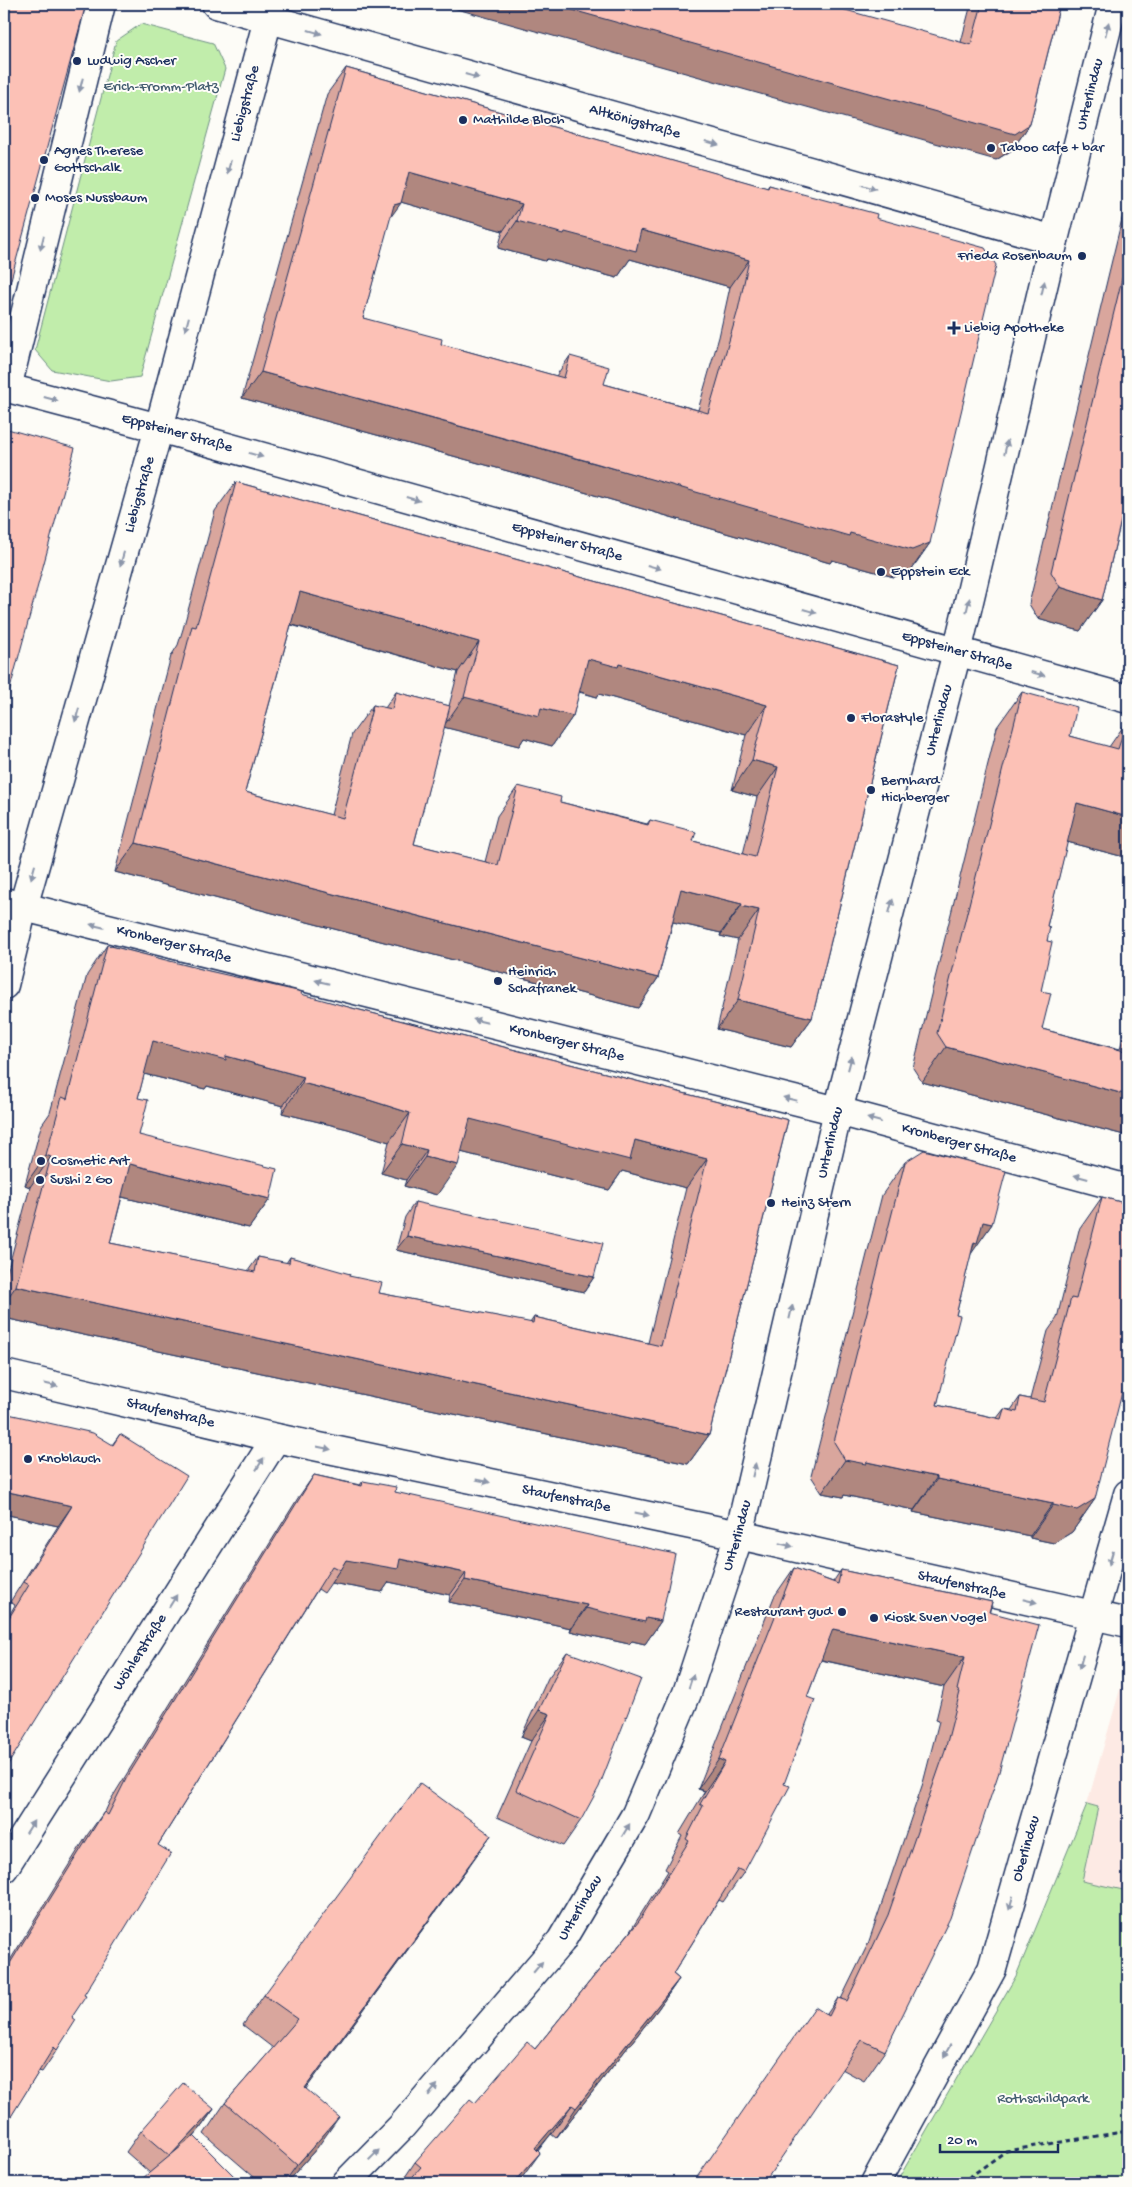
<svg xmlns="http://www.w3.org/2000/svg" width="1132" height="2187" font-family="'Gochi Hand',sans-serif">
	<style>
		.built { fill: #fdeae4 }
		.park { fill: #c1edab; stroke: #6e8e84 }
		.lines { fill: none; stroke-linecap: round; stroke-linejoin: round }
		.street-casing { stroke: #1b2f5e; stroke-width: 31 }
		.path { stroke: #1b2f5e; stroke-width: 3; stroke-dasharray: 5 4; stroke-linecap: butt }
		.street { stroke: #fdfcf7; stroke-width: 28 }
		.wall { fill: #d9a69d; stroke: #1b2f5e; fill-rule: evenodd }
		.shaded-wall { fill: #b0877f; stroke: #1b2f5e }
		.building { fill: #fcc1b6; stroke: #1b2f5e; fill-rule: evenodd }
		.oneway { fill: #8c96aa }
		.poi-dot { fill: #1b2f5e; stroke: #fdfcf7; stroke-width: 2 }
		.labels { text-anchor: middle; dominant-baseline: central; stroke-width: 4; stroke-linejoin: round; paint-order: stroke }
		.poi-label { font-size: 15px; fill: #1b2f5e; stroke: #fdfcf7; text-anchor: start }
		.park-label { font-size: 15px; fill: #445e71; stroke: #fdfcf7 }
		.street-label { font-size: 15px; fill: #1b2f5e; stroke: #fdfcf7 }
	</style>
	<rect width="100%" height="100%" fill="#fdfcf7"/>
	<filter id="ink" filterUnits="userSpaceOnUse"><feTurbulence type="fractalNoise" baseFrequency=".02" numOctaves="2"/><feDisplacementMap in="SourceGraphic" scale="10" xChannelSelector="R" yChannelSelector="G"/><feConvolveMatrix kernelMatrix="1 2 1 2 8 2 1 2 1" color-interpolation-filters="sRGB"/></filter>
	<g filter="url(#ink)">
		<polygon class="built" points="1128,1669 1128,1891 1082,1881 1098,1807 1087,1804 1123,1679"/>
		<g class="park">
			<polygon points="141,24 213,43 225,69 140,377 111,381 52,370 35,350 116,41"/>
			<polygon points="1087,1804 1098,1807 1082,1881 1128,1891 1128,2183 896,2183 1016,1976"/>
		</g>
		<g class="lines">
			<defs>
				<g id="street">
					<path id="s1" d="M216 4 1054 240"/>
					<path id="s2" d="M4 387 159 428 1128 699"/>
					<polyline points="7,388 101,4"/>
					<path id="s3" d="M4 902 838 1111 1128 1189"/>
					<path id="s4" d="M4 985 23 907 159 428 272 4"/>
					<path id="s5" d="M4 1374 276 1438 739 1535 1128 1623"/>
					<path id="s6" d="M4 1868 276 1438"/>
					<path id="s7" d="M346 2183 401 2127 561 1941 636 1814 687 1693 739 1535 838 1111 957 652 1054 240 1113 4"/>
					<path id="s8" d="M875 2183 992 1969 1128 1494"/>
				</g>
			</defs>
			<use href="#street" class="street-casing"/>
			<polyline class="path" points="961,2183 1006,2151 1128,2131"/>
			<use href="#street" class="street"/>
		</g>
		<g class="wall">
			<polygon points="971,4 1060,4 1030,124 1012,150 996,160 961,42"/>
			<path d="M346 68 767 188 769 185 876 218 930 543 911 570 894 577 832 560 830 563 577 490 242 398 327 94ZM401 202 503 231 498 248 545 261 547 259 617 278 630 259 730 287 719 337 698 410 604 384 570 356 556 376 441 344 363 318 390 217Z"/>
			<polygon points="1128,194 1128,505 1125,504 1102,600 1080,631 1038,619 1029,604"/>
			<path d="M236 482 899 665 812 1018 791 1047 717 1029 738 940 720 936 721 933 673 922 658 978 638 1008 115 872 171 656 178 645 183 629 215 511ZM291 625 458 672 449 706 396 692 385 708 373 705 352 734 331 815 245 792ZM579 692 597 697 599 694 746 735 732 790 757 797 743 854 693 841 650 820 647 824 560 802 518 786 497 816 485 862 414 844 444 727 519 746 524 738 552 746 573 716Z"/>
			<polygon points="1022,692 1070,736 1109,747 1127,721 1128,858 1067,842 1047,926 1047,941 1041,991 1042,1029 1120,1049 1128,1018 1128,1136 922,1082 913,1068 997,727"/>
			<path d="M107 945 788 1120 709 1435 688 1464 4 1318V1284L30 1187 25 1185 41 1126 50 1113 87 975ZM144 1074 205 1089 207 1086 283 1106 282 1113 348 1129 389 1142 381 1173 406 1180 404 1186 437 1195 461 1152 609 1190 622 1171 686 1188 648 1343 534 1317 530 1323 379 1293 349 1276 290 1257 286 1263 258 1257 248 1271 110 1243 122 1197 249 1228 270 1199 139 1135 138 1098Z"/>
			<polygon points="905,1162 992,1224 971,1253 956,1315 937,1405 997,1418 1004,1409 1011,1410 1020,1397 1030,1399 1048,1331 1057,1318 1079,1230 1102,1197 1095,1499 1072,1532 1054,1543 1030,1538 1030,1536 913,1512 914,1510 844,1495 843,1497 822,1493 811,1476 882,1195"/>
			<polygon points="415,1202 594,1277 584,1292 396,1250 405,1217"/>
			<polygon points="4,1413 112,1445 120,1434 4,1771 4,1624 15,1605 10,1602 58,1526 4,1514"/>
			<polygon points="314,1475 360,1485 363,1481 395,1492 661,1621 645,1644 632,1641 629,1644 570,1631 571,1628 449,1602 450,1595 389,1582 382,1592 331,1583 324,1593 318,1589 158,1845 72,2017 57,2050 42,2072 39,2071 4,2127 4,1970 88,1834 104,1812 105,1812 110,1801 298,1498"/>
			<polygon points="794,1568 833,1582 841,1570 992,1602 885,2051 864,2081 842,2069 827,2014 838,1998 841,1999 868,1944 923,1783 939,1721 936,1720 944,1687 821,1660 807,1697 744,1872 723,1902 719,1900 673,1974 679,1979 658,2009 556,2138 551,2134 538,2151 518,2183 401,2183 415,2162 475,2103 535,2049 629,1933 668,1871 665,1869 682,1836 679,1834 705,1791 698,1789 774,1597"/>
			<polygon points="567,1652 581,1820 563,1846 497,1817 531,1741 521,1737 548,1678"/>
			<polygon points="469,1866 306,2088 317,2148 286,2183 261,2183 204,2134 225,2103 273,2048 243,2025 264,1995"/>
			<polygon points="214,2109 199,2130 191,2139 150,2173 126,2152 141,2131"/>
		</g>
		<g class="shaded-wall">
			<polygon points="439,4 551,4 1030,124 1012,150 996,160"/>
			<polygon points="409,172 522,204 503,231 390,199"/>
			<polygon points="401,203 382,229 394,205"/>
			<polygon points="517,221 641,230 749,260 730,287 630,259 617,278 547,259 545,261 498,248"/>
			<polygon points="4,293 7,294 4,299"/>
			<polygon points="261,372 850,533 930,543 911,570 894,577 832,560 830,563 577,490 242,398"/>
			<polygon points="1128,477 1128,505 1112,501"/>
			<polygon points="1060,587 1102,600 1080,631 1038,619"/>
			<polygon points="300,592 479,642 458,672 279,621"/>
			<polygon points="588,659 619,664 767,705 746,735 599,694 597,697 568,688"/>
			<polygon points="464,697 541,708 573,716 552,746 524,738 519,746 443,727"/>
			<polygon points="752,760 778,767 757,797 732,790"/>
			<polygon points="1077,803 1128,817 1128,858 1052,838"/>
			<polygon points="136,843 658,978 638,1008 115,872"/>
			<polygon points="681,889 742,904 721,933 660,919"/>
			<polygon points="741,906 759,910 738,940 720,936"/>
			<polygon points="738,1000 812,1018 791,1047 717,1029"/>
			<polygon points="153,1041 226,1056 304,1077 283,1106 207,1086 205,1089 132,1071"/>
			<polygon points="946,1047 1128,1095 1128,1136 922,1082"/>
			<polygon points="302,1083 369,1100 410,1113 389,1142 348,1129 282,1113"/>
			<polygon points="470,1119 635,1140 707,1159 686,1188 622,1171 609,1190 449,1149"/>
			<polygon points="402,1144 427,1150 406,1180 381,1173"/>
			<polygon points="46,1155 51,1157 30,1187 25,1185"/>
			<polygon points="425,1157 458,1165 437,1195 404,1186"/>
			<polygon points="130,1164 270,1199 249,1228 110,1194"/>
			<polygon points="983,1222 992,1224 969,1257"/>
			<polygon points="407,1236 594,1277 584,1292 396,1250"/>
			<polygon points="16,1286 709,1435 688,1464 4,1318 4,1303"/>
			<polygon points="845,1460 867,1462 937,1477 914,1510 844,1495 843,1497 822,1493"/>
			<polygon points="937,1479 1053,1503 1030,1536 913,1512"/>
			<polygon points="4,1491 72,1506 58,1526 4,1514"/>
			<polygon points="1095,1499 1072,1532 1054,1543 1030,1538 1053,1505"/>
			<polygon points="400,1559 466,1573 450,1595 389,1582 382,1592 331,1583 346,1560"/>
			<polygon points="465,1580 587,1605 571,1628 449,1602"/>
			<polygon points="586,1608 646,1618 661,1621 645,1644 632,1641 629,1644 570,1631"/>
			<polygon points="833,1629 965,1657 944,1687 813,1658"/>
			<polygon points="539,1710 550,1714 531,1741 521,1737"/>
			<polygon points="719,1759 725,1762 705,1791 698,1789"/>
			<polygon points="491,1835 469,1866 284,2119 305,2088"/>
			<polygon points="679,1979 658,2009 556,2138 576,2108"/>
			<polygon points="572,2105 551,2134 514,2178 535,2148"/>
			<polygon points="214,2109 199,2130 156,2177 170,2156"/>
			<polygon points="339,2117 317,2148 286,2183 284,2183 297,2165"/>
			<polygon points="540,2153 519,2182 518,2183 513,2183"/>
		</g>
		<g class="building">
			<polygon points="4,4 86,4 7,294 4,293"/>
			<polygon points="551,4 824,4 971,45 982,4 1060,4 1030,124 1015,134"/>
			<path d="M346 68 768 188 769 185 877 214 876 218 985 248 996 265 930 543 912 550 850 533 849 536 595 463 261 372ZM409 172 522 204 517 221 564 234 565 232 636 251 641 230 749 260 738 310 708 413 604 384 609 367 570 356 564 378 441 344 442 339 363 318 394 205 401 203Z"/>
			<polygon points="1128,254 1128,491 1102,600 1060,587 1051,572"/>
			<polygon points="4,428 75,448 4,711"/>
			<path d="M236 482 899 665 812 1018 738 1000 759 910 741 906 742 904 681 889 658 978 136 843 192 626 196 627 204 600ZM300 592 479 642 464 697 539 716 541 708 573 716 588 659 618 667 619 664 767 705 752 760 778 767 755 857 693 841 696 832 650 820 648 825 560 802 561 797 518 786 498 865 414 844 450 706 396 692 392 709 373 705 343 818 245 792Z"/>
			<polygon points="1022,692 1077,707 1070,736 1118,749 1127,721 1128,722 1128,817 1077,803 1047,926 1050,927 1047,941 1052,942 1041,991 1051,993 1042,1029 1128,1052 1128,1095 946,1047 937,1033"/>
			<path d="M107 945 209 971 302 992 301 994 352 1008 788 1120 709 1435 16 1286 51 1157 46 1155 62 1097 67 1099ZM153 1041 226 1060V1056L304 1077 302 1083 369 1100 410 1113 402 1144 427 1150 425 1157 458 1165 470 1119 630 1160 635 1140 707 1159 661 1346 534 1317 533 1323 379 1293 382 1283 349 1276 350 1274 290 1257 289 1263 258 1257 255 1272 110 1243 130 1164 270 1199 277 1169 139 1135 148 1100 138 1098Z"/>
			<polygon points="924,1150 1006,1171 992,1224 983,1222 977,1243 974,1242 956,1315 960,1316 937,1405 1001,1419 1004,1409 1017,1412 1020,1397 1044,1402 1071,1298 1076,1299 1102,1197 1128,1204 1128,1369 1095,1499 1077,1510 1053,1505 1053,1503 937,1479 937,1477 867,1462 866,1464 845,1460 834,1442 905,1162"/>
			<polygon points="415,1202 603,1243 594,1277 407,1236"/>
			<polygon points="4,1413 93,1433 113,1445 120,1434 187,1476 4,1771 4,1626 29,1585 24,1582 72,1506 4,1491"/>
			<polygon points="314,1475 362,1486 363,1481 396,1487 395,1492 675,1554 661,1621 646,1618 645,1622 586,1608 587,1605 465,1580 466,1573 400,1559 398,1569 346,1560 340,1570 332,1566 158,1845 171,1853 84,1995 86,1996 72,2017 76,2020 57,2050 54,2047 7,2123 4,2121 4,1973 104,1812 108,1815 126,1779"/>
			<polygon points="794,1568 838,1584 841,1570 992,1602 989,1612 1039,1625 999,1772 950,1918 885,2051 862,2040 764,2183 693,2183 815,2007 829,2016 838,1998 847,2001 888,1915 944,1754 960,1692 957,1690 965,1657 833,1629 807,1697 815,1700 784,1784 790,1786 744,1872 738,1869 673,1974 679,1979 576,2108 572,2105 535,2148 540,2153 513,2183 407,2183 421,2167 415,2162 470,2099 475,2103 527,2042 535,2049 639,1921 689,1841 686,1839 703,1806 700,1804 725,1762 719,1759"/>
			<polygon points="567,1652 641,1679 599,1787 581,1820 516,1790 550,1714 539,1710"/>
			<polygon points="420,1783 491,1835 305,2088 339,2117 297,2165 225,2103 298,2019 264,1995"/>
			<polygon points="183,2083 214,2109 170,2156 141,2131"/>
			<polygon points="194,2136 241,2183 137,2183"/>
		</g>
		<defs><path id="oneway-solid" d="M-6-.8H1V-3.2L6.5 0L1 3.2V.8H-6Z" transform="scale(1.25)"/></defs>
		<g class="oneway">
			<use href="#oneway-solid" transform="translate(1107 29) rotate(-76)"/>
			<use href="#oneway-solid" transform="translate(315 32) rotate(16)"/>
			<use href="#oneway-solid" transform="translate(472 76) rotate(16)"/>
			<use href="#oneway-solid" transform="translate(81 85) rotate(104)"/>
			<use href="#oneway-solid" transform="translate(712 143) rotate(16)"/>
			<use href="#oneway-solid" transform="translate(229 167) rotate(105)"/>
			<use href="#oneway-solid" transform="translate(869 187) rotate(16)"/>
			<use href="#oneway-solid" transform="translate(42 243) rotate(104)"/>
			<use href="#oneway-solid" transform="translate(1043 288) rotate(-77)"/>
			<use href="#oneway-solid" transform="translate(187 324) rotate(105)"/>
			<use href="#oneway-solid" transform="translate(51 399) rotate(15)"/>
			<use href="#oneway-solid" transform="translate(1006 447) rotate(-77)"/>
			<use href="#oneway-solid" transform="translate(256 455) rotate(16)"/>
			<use href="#oneway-solid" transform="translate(413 499) rotate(16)"/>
			<use href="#oneway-solid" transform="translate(122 559) rotate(106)"/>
			<use href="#oneway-solid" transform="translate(654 567) rotate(16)"/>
			<use href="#oneway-solid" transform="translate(968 605) rotate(-77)"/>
			<use href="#oneway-solid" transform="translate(810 611) rotate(16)"/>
			<use href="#oneway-solid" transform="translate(1038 674) rotate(15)"/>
			<use href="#oneway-solid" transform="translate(77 715) rotate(106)"/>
			<use href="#oneway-solid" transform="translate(33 872) rotate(106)"/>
			<use href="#oneway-solid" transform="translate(891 906) rotate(-75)"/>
			<use href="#oneway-solid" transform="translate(97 926) rotate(-166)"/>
			<use href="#oneway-solid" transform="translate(322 982) rotate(-166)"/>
			<use href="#oneway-solid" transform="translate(480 1021) rotate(-166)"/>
			<use href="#oneway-solid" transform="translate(850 1063) rotate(-75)"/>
			<use href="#oneway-solid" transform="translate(790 1099) rotate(-166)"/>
			<use href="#oneway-solid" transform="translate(874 1120) rotate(-165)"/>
			<use href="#oneway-solid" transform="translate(1081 1177) rotate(-165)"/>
			<use href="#oneway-solid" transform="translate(791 1312) rotate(-77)"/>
			<use href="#oneway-solid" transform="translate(51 1385) rotate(13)"/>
			<use href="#oneway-solid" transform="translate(324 1448) rotate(12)"/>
			<use href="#oneway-solid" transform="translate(260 1464) rotate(-58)"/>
			<use href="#oneway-solid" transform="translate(754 1470) rotate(-77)"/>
			<use href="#oneway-solid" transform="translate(483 1481) rotate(12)"/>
			<use href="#oneway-solid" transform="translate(642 1514) rotate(12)"/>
			<use href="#oneway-solid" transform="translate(786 1545) rotate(13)"/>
			<use href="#oneway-solid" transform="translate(1111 1558) rotate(106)"/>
			<use href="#oneway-solid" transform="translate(173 1601) rotate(-58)"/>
			<use href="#oneway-solid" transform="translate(1030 1601) rotate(13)"/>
			<use href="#oneway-solid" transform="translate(1081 1662) rotate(106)"/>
			<use href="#oneway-solid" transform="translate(691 1681) rotate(-72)"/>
			<use href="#oneway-solid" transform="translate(30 1827) rotate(-58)"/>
			<use href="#oneway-solid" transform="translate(626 1830) rotate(-59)"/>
			<use href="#oneway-solid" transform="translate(1011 1903) rotate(106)"/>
			<use href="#oneway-solid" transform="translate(538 1967) rotate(-50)"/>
			<use href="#oneway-solid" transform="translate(947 2051) rotate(119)"/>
			<use href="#oneway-solid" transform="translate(433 2090) rotate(-50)"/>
			<use href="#oneway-solid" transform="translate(374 2155) rotate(-45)"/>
		</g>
	</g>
	<g class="poi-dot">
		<circle cx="77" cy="61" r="5"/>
		<circle cx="463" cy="120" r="5"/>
		<circle cx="991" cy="148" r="5"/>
		<circle cx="44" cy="160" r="5"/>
		<circle cx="35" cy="198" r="5"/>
		<circle cx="1082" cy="256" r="5"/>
		<path d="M951.5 320.5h5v5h5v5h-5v5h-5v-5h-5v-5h5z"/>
		<circle cx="881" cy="572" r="5"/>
		<circle cx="851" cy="718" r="5"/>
		<circle cx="871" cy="790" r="5"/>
		<circle cx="498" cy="981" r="5"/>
		<circle cx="41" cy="1161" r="5"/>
		<circle cx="40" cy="1180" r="5"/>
		<circle cx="771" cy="1203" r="5"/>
		<circle cx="28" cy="1459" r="5"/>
		<circle cx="842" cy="1612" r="5"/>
		<circle cx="874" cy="1618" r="5"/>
	</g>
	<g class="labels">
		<g class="poi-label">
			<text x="87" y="61">Ludwig Ascher</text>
			<text x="473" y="120">Mathilde Bloch</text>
			<text x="1001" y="148">Taboo cafe + bar</text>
			<text x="54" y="151">Agnes Therese<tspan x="54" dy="17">Gottschalk</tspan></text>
			<text x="45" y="198">Moses Nussbaum</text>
			<text x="1072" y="256" text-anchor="end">Frieda Rosenbaum</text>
			<text x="964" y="328">Liebig Apotheke</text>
			<text x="891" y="572">Eppstein Eck</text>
			<text x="861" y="718">Florastyle</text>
			<text x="881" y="781">Bernhard<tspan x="881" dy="17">Hichberger</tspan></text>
			<text x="508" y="972">Heinrich<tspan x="508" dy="17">Schafranek</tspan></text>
			<text x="51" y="1161">Cosmetic Art</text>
			<text x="50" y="1180">Sushi 2 Go</text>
			<text x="781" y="1203">Heinz Stern</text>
			<text x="38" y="1459">Knoblauch</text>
			<text x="832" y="1612" text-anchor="end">Restaurant gud</text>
			<text x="884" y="1618">Kiosk Sven Vogel</text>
		</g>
		<g class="park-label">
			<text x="161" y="87">Erich-Fromm-Platz</text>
			<text x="1043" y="2099">Rothschildpark</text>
		</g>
		<g class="street-label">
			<text stroke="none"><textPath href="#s7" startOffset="2252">Unterlindau</textPath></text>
			<text stroke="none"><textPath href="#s4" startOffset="914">Liebigstraße</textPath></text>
			<text stroke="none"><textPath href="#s1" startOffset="435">Altkönigstraße</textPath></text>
			<text stroke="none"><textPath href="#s2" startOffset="179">Eppsteiner Straße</textPath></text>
			<text stroke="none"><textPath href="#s4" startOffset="509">Liebigstraße</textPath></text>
			<text stroke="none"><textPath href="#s2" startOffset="584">Eppsteiner Straße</textPath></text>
			<text stroke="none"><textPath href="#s2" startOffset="989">Eppsteiner Straße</textPath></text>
			<text stroke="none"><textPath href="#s7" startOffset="1608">Unterlindau</textPath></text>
			<text stroke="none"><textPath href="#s3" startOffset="175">Kronberger Straße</textPath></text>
			<text stroke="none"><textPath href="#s3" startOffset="580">Kronberger Straße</textPath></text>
			<text stroke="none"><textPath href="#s7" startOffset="1172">Unterlindau</textPath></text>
			<text stroke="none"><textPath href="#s3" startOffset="985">Kronberger Straße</textPath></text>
			<text stroke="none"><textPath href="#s5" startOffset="171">Staufenstraße</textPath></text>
			<text stroke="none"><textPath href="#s5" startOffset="576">Staufenstraße</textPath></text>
			<text stroke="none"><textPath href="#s7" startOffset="768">Unterlindau</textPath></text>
			<text stroke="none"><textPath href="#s5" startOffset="981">Staufenstraße</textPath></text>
			<text stroke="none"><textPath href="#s6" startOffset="255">Wöhlerstraße</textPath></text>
			<text stroke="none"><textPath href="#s8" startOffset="369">Oberlindau</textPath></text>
			<text stroke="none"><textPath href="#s7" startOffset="362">Unterlindau</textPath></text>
		</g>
	</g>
	<rect width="1132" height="2187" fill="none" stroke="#fdfcf7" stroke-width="20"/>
	<rect x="10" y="10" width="1112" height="2167" fill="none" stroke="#1b2f5e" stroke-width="2" filter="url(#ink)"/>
	<path d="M940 2144v8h118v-8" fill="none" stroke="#1b2f5e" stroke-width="2.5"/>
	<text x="947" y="2144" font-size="15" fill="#1b2f5e" stroke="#fdfcf7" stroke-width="4" paint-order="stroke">20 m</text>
</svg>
